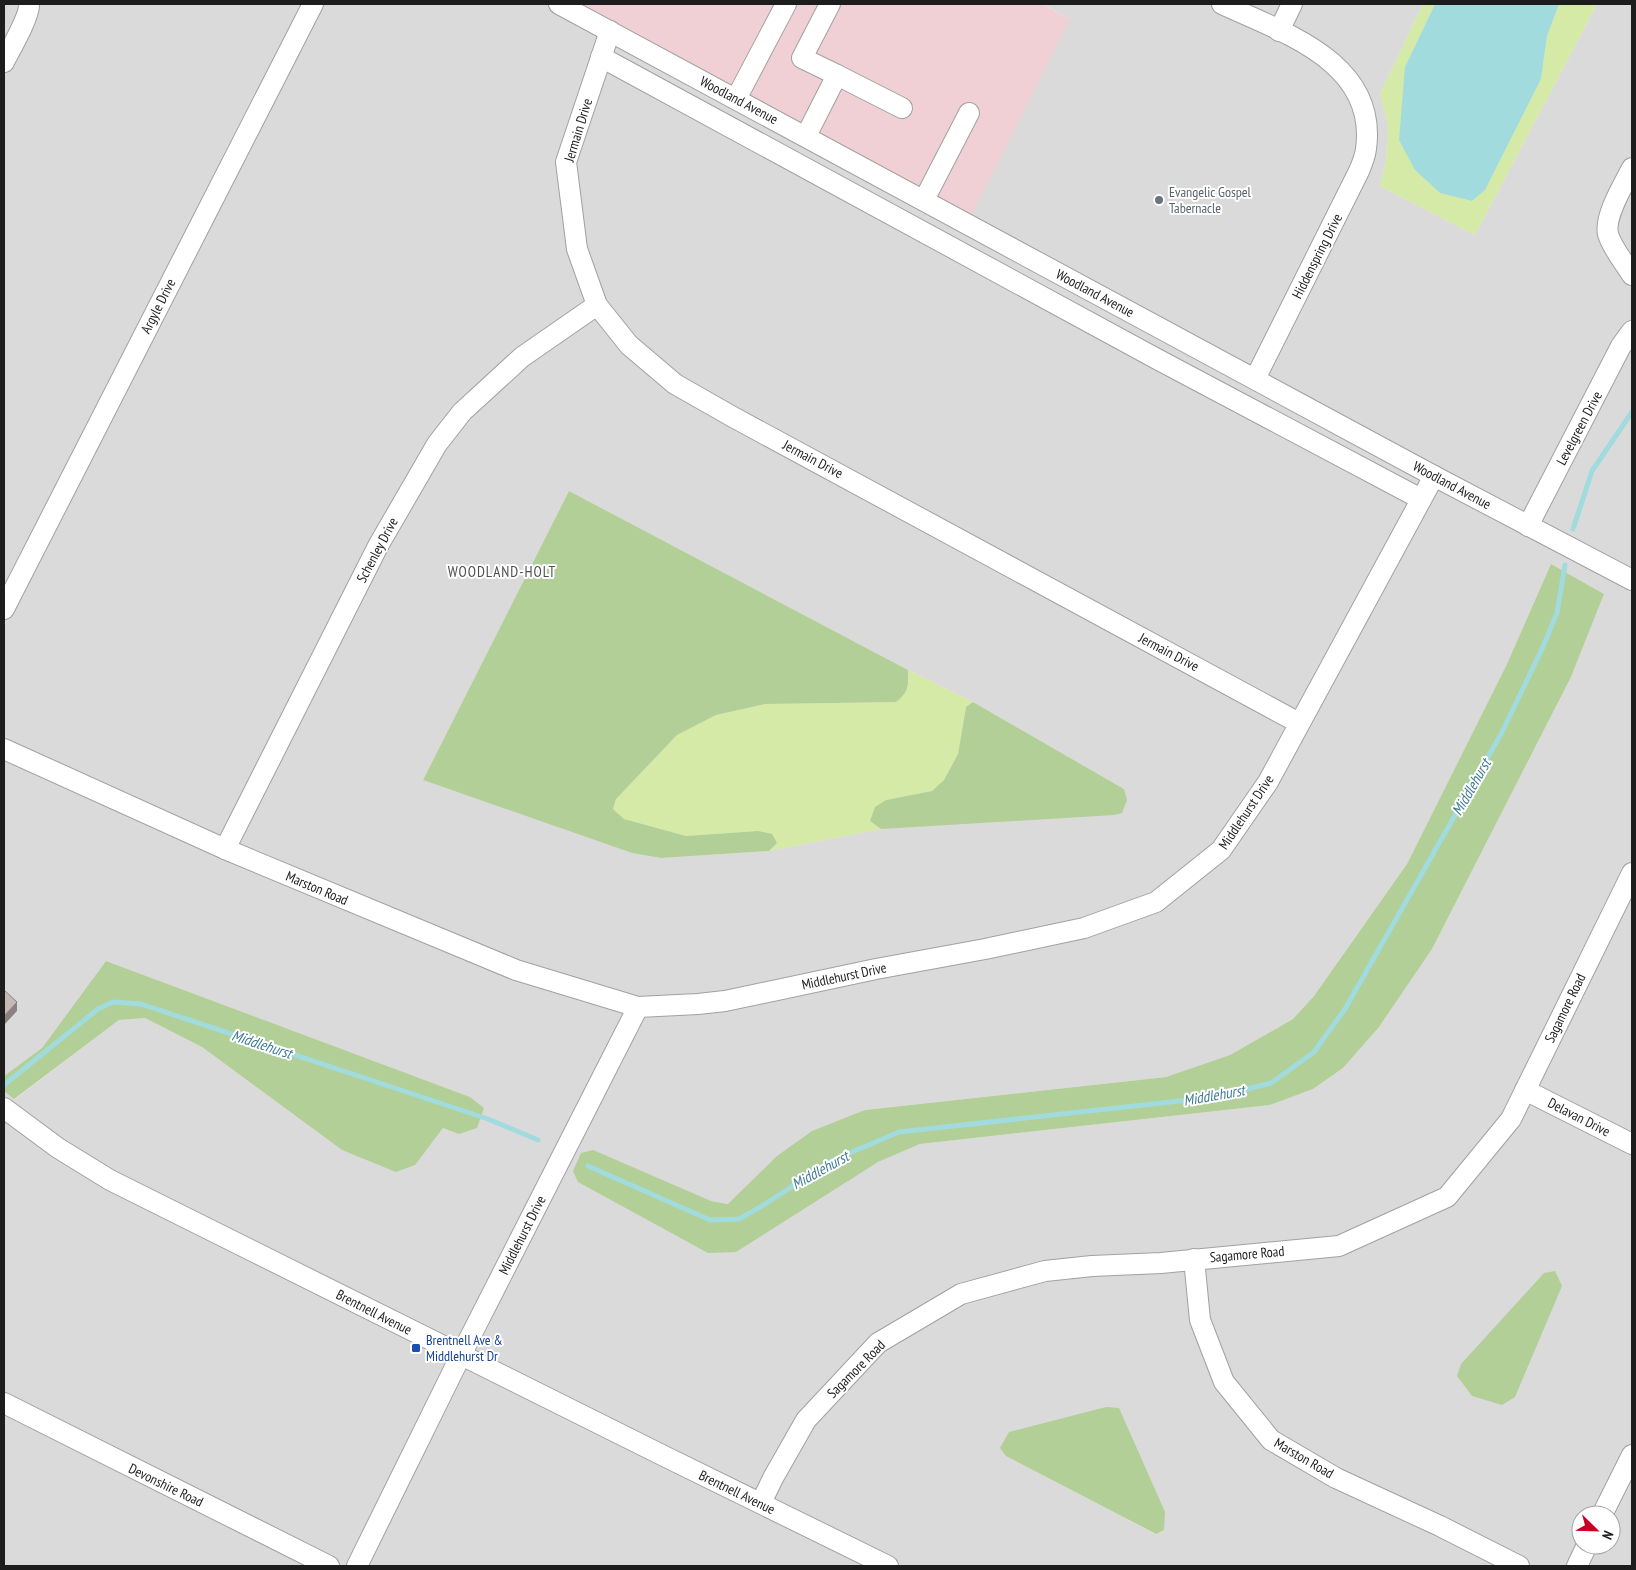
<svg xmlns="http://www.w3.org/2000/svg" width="1636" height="1570" font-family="'PT Sans Narrow',sans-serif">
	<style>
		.residential { fill: #dbdada; fill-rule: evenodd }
		.commercial { fill: #f0d0d5 }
		.grass { fill: #d4eaa6 }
		.forest { fill: #b1cf96 }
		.water { fill: #a1dbdd }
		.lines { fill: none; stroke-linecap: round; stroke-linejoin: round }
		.stream { stroke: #a1dbdd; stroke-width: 5 }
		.minor-casing { stroke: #a1a1a1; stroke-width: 22 }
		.minor { stroke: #fff; stroke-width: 20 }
		.shaded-wall { fill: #8b827f }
		.building { fill: #c6b9b5; stroke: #8b827f }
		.worship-dot { fill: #6b7280; stroke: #fff; stroke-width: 2 }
		.transit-dot { fill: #1a4fb4; stroke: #fff; stroke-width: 2 }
		.labels { text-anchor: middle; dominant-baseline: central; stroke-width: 4; stroke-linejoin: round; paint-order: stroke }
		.street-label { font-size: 14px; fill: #1d1d1d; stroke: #fff }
		.worship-label { font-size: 14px; fill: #5b616d; stroke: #fff; text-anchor: start }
		.transit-label { font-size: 14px; fill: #164399; stroke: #fff; text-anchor: start }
		.neighbourhood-label { font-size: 15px; letter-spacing: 1px; fill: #505050; stroke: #fff }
		.water-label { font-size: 15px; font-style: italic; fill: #3f7b96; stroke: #fff }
	</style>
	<rect width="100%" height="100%" fill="#eee8e2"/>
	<path class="residential" d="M4 4H565L1070 19 1043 4H1423L1380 94 1388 125 1386 162 1380 186 1475 235 1597 4H1632V1566H4V1091L15 1099 119 1020 145 1018 202 1047 342 1150 415 1164 443 1128 484 1108 470 1097 106 961 42 1048 4 1076ZM569 491 908 670 973 702 1124 789 881 829 769 851 661 858 632 853 423 780ZM1551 564 1604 594 1571 677 1432 949 1379 1027 1343 1068 1313 1089 1270 1105 920 1144 878 1162 708 1253 711 1201 729 1204 864 1110 1166 1077 1230 1055 1293 1019 1314 996 1407 864 1507 664ZM1006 1456 1164 1530 1155 1534ZM1581 1515H1611V1545H1581Z"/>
	<polygon class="commercial" points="562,4 1042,4 1070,19 968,222"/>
	<g class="grass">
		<polygon points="1423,4 1435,4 1405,67 1415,170 1440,193 1472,201 1485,190 1541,79 1547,36 1559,4 1597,4 1475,235 1380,186 1386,162 1388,125 1380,94"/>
		<polygon points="908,670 973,702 966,707 958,754 944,780 932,791 886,800 870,821 881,829 769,851 777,843 758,831 686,836 624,819 613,809 616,799 677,735 716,715 765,704 896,702 909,681"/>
	</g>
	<g class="forest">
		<path d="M569 491 908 670C909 685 908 693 896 702L765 704 716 715 677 735 616 799 613 809 624 819 686 836 758 831 772 834 777 843 769 851 661 858 632 853 423 780Z"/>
		<polygon points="1551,564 1604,594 1571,677 1432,949 1379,1027 1343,1068 1313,1089 1270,1105 920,1144 878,1162 736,1252 708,1253 578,1182 573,1171 581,1153 593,1150 711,1201 728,1204 777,1156 812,1131 865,1110 1166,1077 1230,1055 1293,1019 1314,996 1407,864 1507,664"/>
		<polygon points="973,702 1124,789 1127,800 1122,813 1114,815 881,829 870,821 875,807 886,800 932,791 944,780 958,754 966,707"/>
		<polygon points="106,961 470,1097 484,1108 477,1128 459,1134 443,1128 415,1165 396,1172 342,1150 202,1047 145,1018 119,1020 14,1099 4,1091 4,1076 42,1048"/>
		<polygon points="1555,1271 1562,1286 1515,1397 1502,1405 1472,1396 1457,1376 1461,1364 1544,1273"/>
		<polygon points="1106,1407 1119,1408 1165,1512 1164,1530 1156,1534 1006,1456 1000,1448 1009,1432"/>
	</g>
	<polygon class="water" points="1435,4 1559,4 1547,36 1541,79 1485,190 1472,201 1440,193 1415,170 1399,140 1405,67"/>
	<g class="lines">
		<g class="stream">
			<polyline points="1573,529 1592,471 1632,412"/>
			<polyline points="4,1085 98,1009 113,1002 141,1004 488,1119 538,1140"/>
			<polyline points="588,1166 710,1220 739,1219 762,1206 831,1161 899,1132 1216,1097 1271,1083 1314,1052 1345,1009 1501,734 1542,649 1557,613 1565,565"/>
		</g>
		<defs>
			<g id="minor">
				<polyline points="559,4 1434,476 1632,580"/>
				<path d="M1222 4C1284 33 1378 62 1366 149 1365 157 1362 164 1359 171L1255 379"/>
				<polyline points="610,31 566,162 577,249 597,305 629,345 675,384 733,417 1299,723"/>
				<polyline points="1279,31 1292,4"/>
				<polyline points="601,57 1157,359 1421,499"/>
				<path d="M4 62C10 50 30 16 29 4"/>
				<polyline points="837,75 902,108"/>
				<polyline points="736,99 786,4"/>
				<polyline points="806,136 837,75 802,58 830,4"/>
				<path d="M1632 168C1624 184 1604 216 1608 234 1612 248 1624 262 1632 275"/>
				<polyline points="924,200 969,113"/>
				<polyline points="1528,526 1621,346 1632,331"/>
				<polyline points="4,609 313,4"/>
				<polyline points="4,749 225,849 516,970 638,1007"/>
				<polyline points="225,849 378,546 437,444 462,412 522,357 597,305"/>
				<polyline points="1525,1090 1632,1144"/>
				<polyline points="4,1108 58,1148 110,1180 666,1457 888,1566"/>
				<polyline points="1194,1259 1200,1320 1224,1382 1271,1440 1336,1478 1440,1526 1519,1566"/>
				<polyline points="4,1403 329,1566"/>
				<polyline points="761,1503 773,1478 806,1420 878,1343 961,1294 1045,1271 1092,1266 1161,1263 1339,1246 1447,1197 1511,1119 1632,873"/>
				<polyline points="1602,1515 1632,1455"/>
				<polyline points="357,1566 461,1355 638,1007 698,1004 725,1001 876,969 985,949 1084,928 1156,902 1221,850 1268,782 1434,476"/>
				<polyline points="1577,1566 1587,1545"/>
			</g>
		</defs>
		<use href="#minor" class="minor-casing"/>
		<use href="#minor" class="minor"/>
	</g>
	<polygon class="shaded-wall" points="17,1002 17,1011 4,1025 4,1016"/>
	<polygon class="building" points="4,990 17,1002 4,1016"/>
	<circle class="worship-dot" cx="1159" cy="200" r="5"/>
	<rect class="transit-dot" x="411" y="1343" width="10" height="10" rx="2.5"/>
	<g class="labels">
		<g class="street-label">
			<text transform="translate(739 100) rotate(28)">Woodland Avenue</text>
			<text transform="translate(578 130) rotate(-73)">Jermain Drive</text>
			<text transform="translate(1317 256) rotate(-63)">Hiddenspring Drive</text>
			<text transform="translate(1095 293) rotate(28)">Woodland Avenue</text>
			<text transform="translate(158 306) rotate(-63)">Argyle Drive</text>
			<text transform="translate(1579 428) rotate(-62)">Levelgreen Drive</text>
			<text transform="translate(813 459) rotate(28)">Jermain Drive</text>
			<text transform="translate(1452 485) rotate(28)">Woodland Avenue</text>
			<text transform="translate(377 550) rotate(-62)">Schenley Drive</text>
			<text transform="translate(1169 652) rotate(28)">Jermain Drive</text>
			<text transform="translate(1246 812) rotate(-56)">Middlehurst Drive</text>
			<text transform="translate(317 888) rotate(23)">Marston Road</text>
			<text transform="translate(844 976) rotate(-12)">Middlehurst Drive</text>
			<text transform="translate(1565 1008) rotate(-64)">Sagamore Road</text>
			<text transform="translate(1579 1117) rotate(27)">Delavan Drive</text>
			<text transform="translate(522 1235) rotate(-63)">Middlehurst Drive</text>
			<text transform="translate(1247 1254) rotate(-5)">Sagamore Road</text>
			<text transform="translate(374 1312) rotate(27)">Brentnell Avenue</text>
			<text transform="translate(856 1369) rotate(-45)">Sagamore Road</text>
			<text transform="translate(1304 1458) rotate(30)">Marston Road</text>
			<text transform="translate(166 1485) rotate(26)">Devonshire Road</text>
			<text transform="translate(737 1492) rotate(26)">Brentnell Avenue</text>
		</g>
		<g class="worship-label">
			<text x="1169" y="192">Evangelic Gospel<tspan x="1169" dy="16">Tabernacle</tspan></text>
		</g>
		<g class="transit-label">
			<text x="426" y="1340">Brentnell Ave &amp;<tspan x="426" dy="16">Middlehurst Dr</tspan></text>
		</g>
		<g class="neighbourhood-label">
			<text x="502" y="571">WOODLAND-HOLT</text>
		</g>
		<g class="water-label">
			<text transform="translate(1471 787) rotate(-60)">Middlehurst</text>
			<text transform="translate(262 1044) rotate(18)">Middlehurst</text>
			<text transform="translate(1214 1095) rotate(-10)">Middlehurst</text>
			<text transform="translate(820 1170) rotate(-29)">Middlehurst</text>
		</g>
	</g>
	<rect width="1636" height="1570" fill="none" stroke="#1d1d1d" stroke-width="10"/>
	<g transform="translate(1596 1530) rotate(113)"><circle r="24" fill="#ffffff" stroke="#a5a5a5"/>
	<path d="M0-4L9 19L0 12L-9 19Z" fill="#c90026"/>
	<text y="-8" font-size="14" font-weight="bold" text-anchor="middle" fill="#1d1d1d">N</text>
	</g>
</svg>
